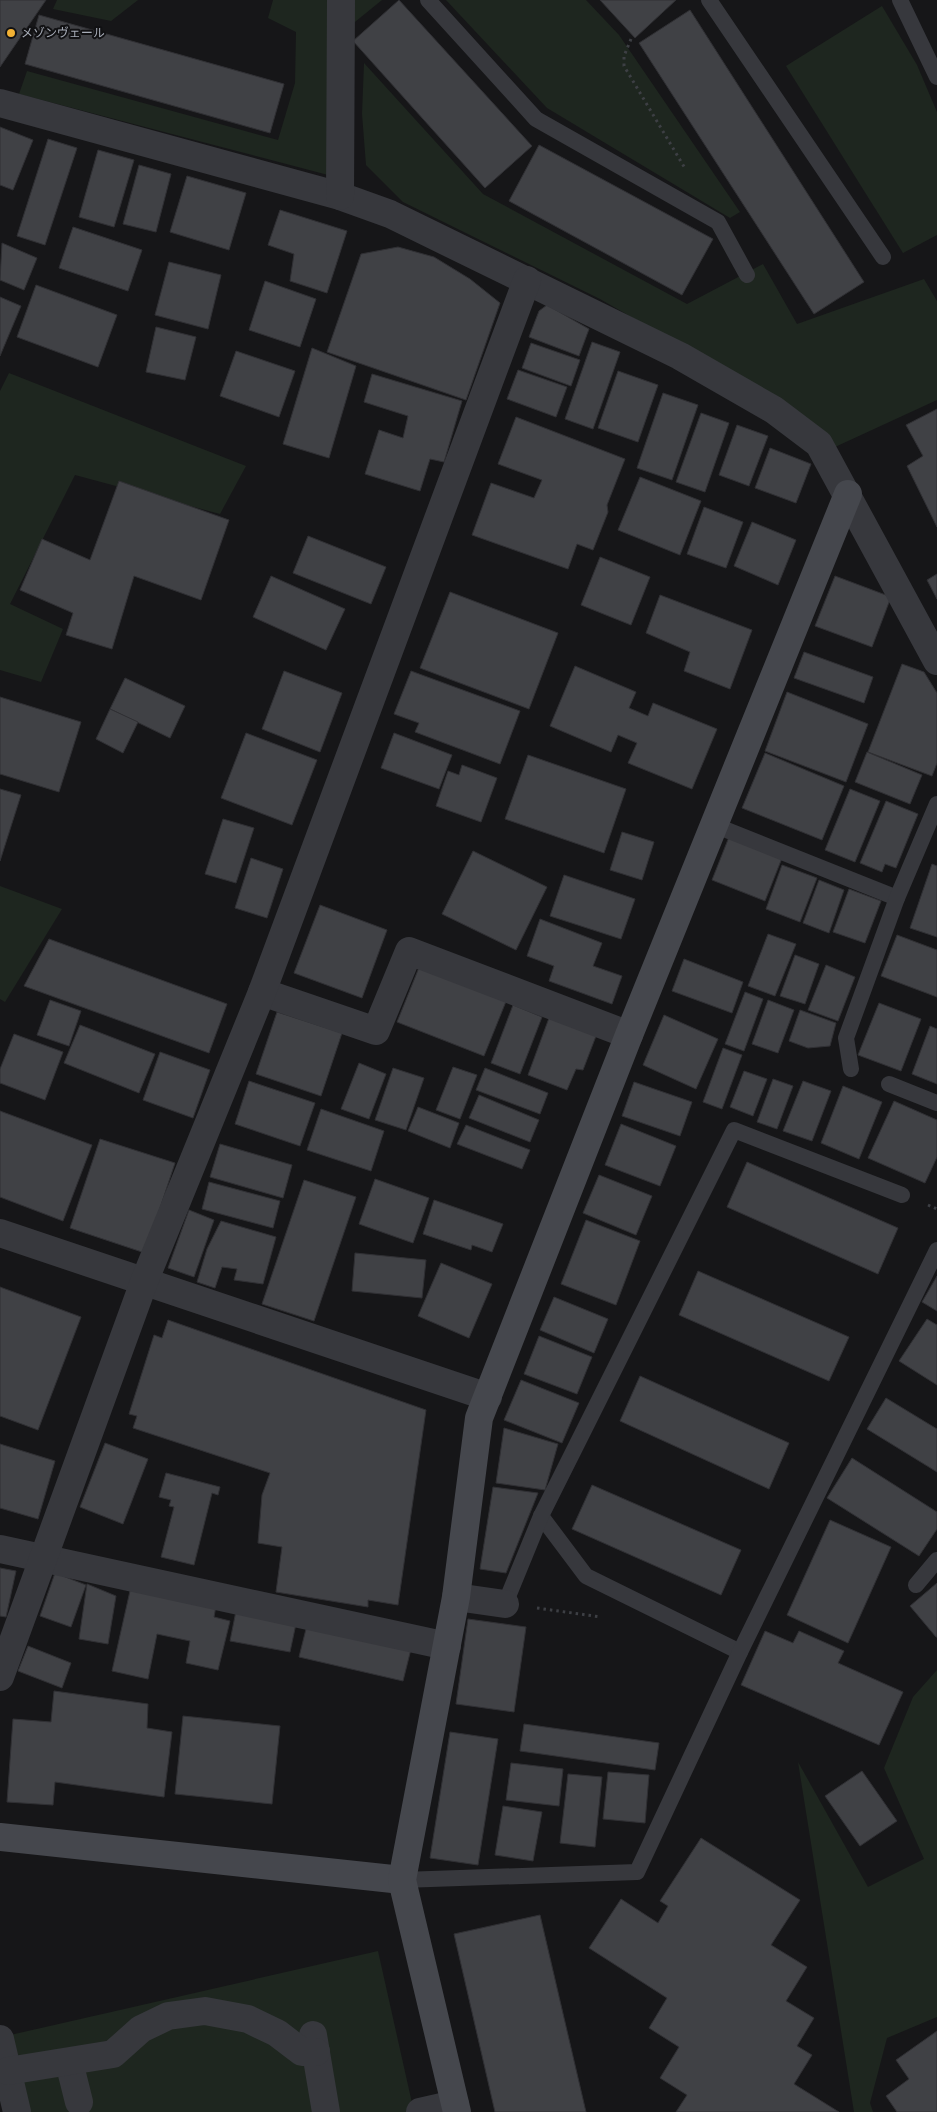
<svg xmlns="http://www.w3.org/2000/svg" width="937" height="2112" font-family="Arial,'Noto Sans JP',sans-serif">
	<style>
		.green { fill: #1e261f }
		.building { fill: #404145; stroke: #303034 }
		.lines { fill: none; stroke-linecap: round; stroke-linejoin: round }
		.path { stroke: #3d3f44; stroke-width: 3; stroke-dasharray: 2.5 4; stroke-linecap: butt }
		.lane { stroke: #37383d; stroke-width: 16 }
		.street { stroke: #37383d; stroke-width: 28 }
		.secondary { stroke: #45474d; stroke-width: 28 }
		.poi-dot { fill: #f2b134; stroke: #111113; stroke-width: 2 }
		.labels { text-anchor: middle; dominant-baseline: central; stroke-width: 4; stroke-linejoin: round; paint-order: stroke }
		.poi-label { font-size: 12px; fill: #a8adb8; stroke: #111113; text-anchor: start }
	</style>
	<rect width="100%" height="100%" fill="#161618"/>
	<g class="green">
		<polygon points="57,0 138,0 111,21 53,9"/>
		<polygon points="273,0 332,0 332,176 19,94 27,71 278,140 295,83 296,32 268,18"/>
		<polygon points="350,0 382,0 350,26"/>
		<polygon points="446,0 586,0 619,35 740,212 730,218 547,108"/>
		<polygon points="882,6 917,65 937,112 937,235 903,253 786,66"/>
		<polygon points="364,63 483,194 687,304 763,264 797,324 924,279 937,301 937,400 835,447 781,403 600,299 403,202 366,165 362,114"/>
		<polygon points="9,373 246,466 220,514 75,475 10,604 63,629 41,682 0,670 0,391"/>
		<polygon points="0,886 62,909 5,1002 0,999"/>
		<polygon points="937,1670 937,2017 887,2038 870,2103 873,2112 854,2112 798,1762 868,1887 924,1859 884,1768 913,1697"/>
		<polygon points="378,1951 414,2112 26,2112 6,2036"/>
	</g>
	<g class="building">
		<polygon points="0,0 46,0 0,67"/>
		<polygon points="399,0 532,146 485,188 353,41"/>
		<polygon points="600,0 676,0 635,38"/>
		<polygon points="690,10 864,282 814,314 639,43"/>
		<polygon points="39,15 284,84 270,133 25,64"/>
		<polygon points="0,127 33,140 13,190 0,185"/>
		<polygon points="48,139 77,148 45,245 17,236"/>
		<polygon points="539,145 713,239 682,295 509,201"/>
		<polygon points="98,150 134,160 114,227 79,217"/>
		<polygon points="139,165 171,174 156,232 123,224"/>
		<polygon points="187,176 246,193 229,250 170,232"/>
		<polygon points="280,210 347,231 327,293 290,281 294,254 268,245"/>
		<polygon points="73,227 142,250 128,291 59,268"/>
		<polygon points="2,243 37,258 24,290 0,280"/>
		<polygon points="398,247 434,257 470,279 500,303 466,400 327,352 361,254"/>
		<polygon points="169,262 221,275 208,329 155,315"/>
		<polygon points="265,281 316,299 300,347 249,330"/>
		<polygon points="36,285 117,315 98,367 17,337"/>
		<polygon points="0,297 21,306 0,356"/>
		<polygon points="547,305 589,329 579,356 529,337 539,311"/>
		<polygon points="156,327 196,337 185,380 146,372"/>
		<polygon points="592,342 620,352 593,429 565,419"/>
		<polygon points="531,343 580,360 571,386 522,368"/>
		<polygon points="312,348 356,366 329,458 283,444"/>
		<polygon points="236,351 295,371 279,417 220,396"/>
		<polygon points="518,370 567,387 556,417 507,399"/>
		<polygon points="618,371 658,385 638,442 598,428"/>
		<polygon points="372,374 462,401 444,462 430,459 420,491 365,474 379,430 403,438 408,416 364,402"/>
		<polygon points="663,393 698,405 672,480 637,468"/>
		<polygon points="937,409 937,527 907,466 923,456 906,425"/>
		<polygon points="701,413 729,423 705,492 676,482"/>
		<polygon points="516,417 625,459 607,505 608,512 593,550 577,544 568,569 472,535 491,483 534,498 542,480 498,464"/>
		<polygon points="737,425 768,436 749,486 719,475"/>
		<polygon points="770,448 811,464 796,503 755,488"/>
		<polygon points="640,477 701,501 680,555 618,530"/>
		<polygon points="119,481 229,520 201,600 134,576 112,649 66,635 73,613 20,590 42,539 90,560"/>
		<polygon points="704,507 743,522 726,568 687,554"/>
		<polygon points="752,522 796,540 778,585 734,566"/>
		<polygon points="308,536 386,567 371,604 293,573"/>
		<polygon points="600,557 650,577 631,625 581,605"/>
		<polygon points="937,574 937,599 927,580"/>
		<polygon points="271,576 345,609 326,650 253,617"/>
		<polygon points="835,576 891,597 872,647 815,626"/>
		<polygon points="450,592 558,633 529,709 420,668"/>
		<polygon points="660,595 752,630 730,689 684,671 690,652 646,633"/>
		<polygon points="804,652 873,677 864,703 794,678"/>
		<polygon points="902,664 924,672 937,693 937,763 932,776 868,752"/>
		<polygon points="575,666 636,692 629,708 648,716 653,703 717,729 692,789 628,763 637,743 618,735 611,752 550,726"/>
		<polygon points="284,671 342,693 320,752 262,729"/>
		<polygon points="411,671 520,711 500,764 415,732 419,723 394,714"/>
		<polygon points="125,678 185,706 170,738 110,709"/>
		<polygon points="787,692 868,724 846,782 765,751"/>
		<polygon points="0,697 81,722 59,792 0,774"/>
		<polygon points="110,709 138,722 123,753 96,739"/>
		<polygon points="246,733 317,760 292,825 221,798"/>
		<polygon points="394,733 452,755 439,789 381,768"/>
		<polygon points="867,752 922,775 910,804 855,782"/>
		<polygon points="765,753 844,786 822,840 742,808"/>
		<polygon points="528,755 626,789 604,853 505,819"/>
		<polygon points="462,765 497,778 481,822 436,806 448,771 459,775"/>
		<polygon points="0,789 21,795 0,861"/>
		<polygon points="850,789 880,801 855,862 825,850"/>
		<polygon points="886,801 918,814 896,868 885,864 882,872 860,863"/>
		<polygon points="223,819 254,828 236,883 205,874"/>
		<polygon points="622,832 654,842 642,880 610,870"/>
		<polygon points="729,837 782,858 765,901 712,880"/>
		<polygon points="473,851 547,887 516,950 442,914"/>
		<polygon points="251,858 283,869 267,918 235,908"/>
		<polygon points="932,864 937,866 937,937 910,928"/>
		<polygon points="782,865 817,878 800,922 766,909"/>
		<polygon points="564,875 635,899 621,939 550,916"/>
		<polygon points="819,880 844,890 829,933 803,923"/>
		<polygon points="849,889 881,901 865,943 833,932"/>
		<polygon points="320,905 387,930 362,998 294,973"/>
		<polygon points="540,919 602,943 593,966 622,976 612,1004 549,981 554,966 527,956"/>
		<polygon points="768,934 796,944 775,996 748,986"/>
		<polygon points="897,935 937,950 937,997 881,976"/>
		<polygon points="49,939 227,1004 209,1053 24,986"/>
		<polygon points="795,955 819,964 805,1004 780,996"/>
		<polygon points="684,959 743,982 732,1013 672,991"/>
		<polygon points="420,965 507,999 484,1056 397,1022"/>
		<polygon points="826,965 855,977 838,1021 808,1010"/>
		<polygon points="745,992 763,999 744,1051 725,1044"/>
		<polygon points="50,1000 81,1011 69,1046 37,1035"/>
		<polygon points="768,1000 794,1010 778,1053 752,1044"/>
		<polygon points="879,1003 921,1019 901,1071 858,1055"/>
		<polygon points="513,1005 542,1017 520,1074 491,1063"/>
		<polygon points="800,1010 836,1023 830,1046 808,1048 789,1041"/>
		<polygon points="277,1012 342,1033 321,1096 256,1074"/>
		<polygon points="664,1015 718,1039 696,1089 643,1065"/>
		<polygon points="549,1018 596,1036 583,1070 576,1069 567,1090 528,1075"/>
		<polygon points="80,1025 155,1054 139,1093 64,1063"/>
		<polygon points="930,1026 937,1029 937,1084 912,1074"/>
		<polygon points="14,1034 63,1052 45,1100 0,1083 0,1069"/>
		<polygon points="723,1048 742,1055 722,1109 703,1102"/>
		<polygon points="160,1052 210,1070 193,1118 143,1100"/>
		<polygon points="359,1063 386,1074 369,1119 341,1109"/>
		<polygon points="453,1067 477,1075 460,1119 436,1110"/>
		<polygon points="393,1068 424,1078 406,1130 375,1120"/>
		<polygon points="485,1068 548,1093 540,1114 476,1090"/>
		<polygon points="744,1071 767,1079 753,1116 730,1107"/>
		<polygon points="773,1079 793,1086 777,1129 757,1122"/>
		<polygon points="249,1081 315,1103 300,1146 235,1124"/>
		<polygon points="803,1081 831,1091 812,1141 783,1131"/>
		<polygon points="634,1082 692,1102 680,1136 622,1116"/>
		<polygon points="843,1086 882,1102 859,1159 821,1143"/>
		<polygon points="479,1095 539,1120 530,1142 469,1118"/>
		<polygon points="894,1101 937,1120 937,1157 925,1183 868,1158"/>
		<polygon points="418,1107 459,1123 450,1148 408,1131"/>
		<polygon points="321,1109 384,1131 371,1171 307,1150"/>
		<polygon points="0,1111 92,1145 63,1221 0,1197"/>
		<polygon points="621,1124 676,1146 660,1186 605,1165"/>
		<polygon points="466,1125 530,1150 522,1169 457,1144"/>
		<polygon points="100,1139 175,1163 145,1253 70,1228"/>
		<polygon points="220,1144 292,1165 283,1198 210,1177"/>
		<polygon points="747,1162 898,1228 878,1274 727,1207"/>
		<polygon points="599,1175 652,1196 636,1235 583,1213"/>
		<polygon points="375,1179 429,1198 413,1243 359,1224"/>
		<polygon points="304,1180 356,1197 314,1321 262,1304"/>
		<polygon points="209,1182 280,1201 273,1228 202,1209"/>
		<polygon points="434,1200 503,1224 492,1252 472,1245 471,1250 423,1234"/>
		<polygon points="189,1210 214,1220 194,1277 168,1268"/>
		<polygon points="586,1220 640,1241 616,1305 561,1284"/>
		<polygon points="221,1221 276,1237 263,1284 234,1280 237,1269 222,1267 215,1288 197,1282 207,1249"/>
		<polygon points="355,1253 426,1260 422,1298 352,1291"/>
		<polygon points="441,1263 492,1284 469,1338 418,1316"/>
		<polygon points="698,1271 849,1337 829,1381 679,1315"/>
		<polygon points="937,1276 937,1311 922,1302"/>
		<polygon points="0,1287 81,1317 38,1430 0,1416"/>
		<polygon points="554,1297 608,1319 594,1353 540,1330"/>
		<polygon points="927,1319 937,1325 937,1385 899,1361"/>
		<polygon points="168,1320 426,1410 398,1605 368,1600 368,1607 276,1592 282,1547 258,1543 262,1495 270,1473 133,1428 137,1416 129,1414 154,1335 162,1338"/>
		<polygon points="539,1336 592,1357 577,1394 524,1374"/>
		<polygon points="640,1376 789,1443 769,1489 620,1421"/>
		<polygon points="521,1380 579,1403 562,1443 504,1420"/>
		<polygon points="886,1398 937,1429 937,1472 867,1429"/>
		<polygon points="504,1428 558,1444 545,1490 496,1483"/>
		<polygon points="105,1443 148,1459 123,1524 80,1507"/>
		<polygon points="0,1444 55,1461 38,1519 0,1508"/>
		<polygon points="852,1458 937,1512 937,1529 919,1556 827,1498"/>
		<polygon points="166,1473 220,1487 218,1495 212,1493 194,1565 161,1557 174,1507 169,1506 171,1500 159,1497"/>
		<polygon points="592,1485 741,1550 721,1595 572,1529"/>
		<polygon points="493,1487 538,1493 506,1573 480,1569"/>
		<polygon points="830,1520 891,1547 848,1643 787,1615"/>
		<polygon points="0,1568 16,1571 6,1617 0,1616"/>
		<polygon points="55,1573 86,1585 71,1627 40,1616"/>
		<polygon points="132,1582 217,1600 214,1617 230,1621 218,1670 186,1663 190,1641 157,1634 148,1679 112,1671"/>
		<polygon points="937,1583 937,1637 936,1637 910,1606"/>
		<polygon points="87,1584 116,1596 108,1644 79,1639"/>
		<polygon points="237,1606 297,1619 290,1652 230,1641"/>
		<polygon points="468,1619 526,1627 514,1712 456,1704"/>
		<polygon points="307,1625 411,1649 403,1681 299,1657"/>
		<polygon points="765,1631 793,1643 799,1631 844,1651 838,1663 903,1692 879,1745 741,1685"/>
		<polygon points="28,1646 71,1663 62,1688 18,1671"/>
		<polygon points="54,1691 148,1704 147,1728 172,1732 164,1797 55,1782 53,1805 7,1802 13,1719 51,1722"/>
		<polygon points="183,1716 280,1726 272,1804 175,1794"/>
		<polygon points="524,1724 659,1743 655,1770 520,1751"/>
		<polygon points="450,1732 498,1739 478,1865 430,1858"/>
		<polygon points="511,1763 563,1769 559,1806 506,1800"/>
		<polygon points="862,1771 897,1821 860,1846 825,1796"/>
		<polygon points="608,1772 649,1775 645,1823 603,1819"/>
		<polygon points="568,1774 602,1777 595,1847 560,1843"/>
		<polygon points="503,1806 542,1812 533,1861 495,1855"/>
		<polygon points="701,1838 800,1900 771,1945 807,1967 786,2001 814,2018 797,2046 812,2055 794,2084 839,2112 676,2112 687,2095 660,2078 679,2047 649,2028 667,1998 589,1948 621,1899 658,1923 668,1906 660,1901"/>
		<polygon points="540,1915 586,2112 495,2112 454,1934"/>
		<polygon points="937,2031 937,2112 897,2112 886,2096 909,2079 896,2060"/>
	</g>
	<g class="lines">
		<g class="path">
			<polyline points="631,39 624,56 624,66 686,170"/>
			<polyline points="928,1205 937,1209"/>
			<polyline points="537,1608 601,1617"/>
		</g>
		<g class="lane">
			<polyline points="428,0 536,119 718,222 747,275"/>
			<polyline points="709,0 883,257"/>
			<polyline points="900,0 937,77"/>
			<polyline points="714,825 897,898"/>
			<polyline points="851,1069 846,1038 897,898 937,804"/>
			<polyline points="889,1084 937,1103"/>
			<polyline points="541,1516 586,1576 740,1652"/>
			<polyline points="916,1585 937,1560"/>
			<polyline points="505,1604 541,1516 734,1130 902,1195"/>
			<polyline points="402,1880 637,1872 740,1652 937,1250"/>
		</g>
		<g class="street">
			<polyline points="0,103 340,196 390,214 680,356 774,410 819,444 937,661"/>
			<polyline points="340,196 341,0"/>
			<polyline points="262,992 376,1031 409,951 629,1035"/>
			<polyline points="0,1233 488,1397"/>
			<polyline points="0,1549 447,1646"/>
			<polyline points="456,1597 505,1604"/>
			<polyline points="0,1677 144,1282 262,992 527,280"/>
			<polyline points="313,2035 326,2112"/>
			<polyline points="0,2039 17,2112"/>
			<polyline points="69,2062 79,2102"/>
			<polyline points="8,2071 113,2054 141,2029 168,2016 205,2011 248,2019 277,2033 302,2052 316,2052"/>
			<polyline points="420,2112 455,2104"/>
		</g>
		<g class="secondary">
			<polyline points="0,1837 402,1880"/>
			<polyline points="457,2112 402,1880 456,1597 479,1418 629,1035 848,494"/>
		</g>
	</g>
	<circle class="poi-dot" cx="11" cy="33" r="5"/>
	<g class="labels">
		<g class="poi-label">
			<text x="21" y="33">メゾンヴェール</text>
		</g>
	</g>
</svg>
